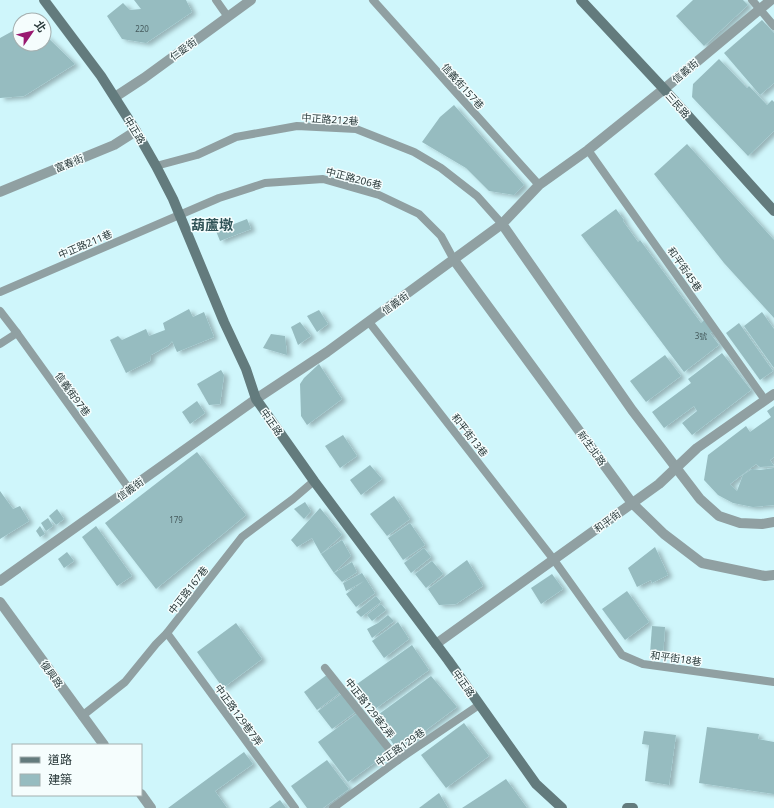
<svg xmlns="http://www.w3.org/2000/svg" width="774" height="808" font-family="'Noto Sans','Noto Sans TC',sans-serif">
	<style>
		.building { fill: #96bcc0; filter: url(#shadow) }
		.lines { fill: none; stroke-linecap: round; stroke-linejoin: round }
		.lane { stroke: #90a0a2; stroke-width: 8 }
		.street { stroke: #90a0a2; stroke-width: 10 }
		.secondary { stroke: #637b7d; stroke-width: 10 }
		.labels { text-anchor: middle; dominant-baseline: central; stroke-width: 3; stroke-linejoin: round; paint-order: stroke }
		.number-label { font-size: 8px; fill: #455a5c }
		.street-label { font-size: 10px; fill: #2a3a3b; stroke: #f5fdfd }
		.district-label { font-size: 14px; font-weight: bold; fill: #305357; stroke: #f5fdfd }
	</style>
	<defs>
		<filter id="shadow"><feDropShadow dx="4.5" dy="2.5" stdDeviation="2" flood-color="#0004"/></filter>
	</defs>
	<rect width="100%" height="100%" fill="#cff6fb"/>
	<g class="building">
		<polygon points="134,0 186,0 192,12 146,43 122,39 107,16 123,3 130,10 141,9"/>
		<polygon points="693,0 743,0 748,5 704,46 676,16"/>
		<polygon points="762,20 774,33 774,83 760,95 724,53"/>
		<polygon points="20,27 20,44 44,44 44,34 75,64 24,96 0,98 0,38"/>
		<polygon points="719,59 747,88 749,86 767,105 772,100 774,102 774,131 748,156 692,97 693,84"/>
		<polygon points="454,105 524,185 514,195 489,191 466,168 422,142 440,117"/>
		<polygon points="687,144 774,240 774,318 724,263 654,174"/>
		<polygon points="616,209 624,220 623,221 638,242 640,240 701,323 704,320 713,332 710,333 719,345 684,372 581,235"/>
		<polygon points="247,219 251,229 220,241 216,231"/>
		<polygon points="189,309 193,317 204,312 214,337 177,352 172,341 169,345 151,355 150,361 126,373 110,340 118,336 122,340 146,329 149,336 165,330 163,323"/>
		<polygon points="319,310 328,324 317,332 307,316"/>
		<polygon points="762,312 774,329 774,368 744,326"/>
		<polygon points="300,322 311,336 298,345 291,327"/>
		<polygon points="739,323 773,371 760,380 726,333"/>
		<polygon points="271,334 285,336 287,355 263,348"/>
		<polygon points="722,353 751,390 692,435 682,423 697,411 694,406 664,428 652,412 691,383 688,379"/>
		<polygon points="665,355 681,376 646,402 630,381"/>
		<polygon points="319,364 342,399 307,425 301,416 300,384 304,378"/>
		<polygon points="221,370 224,375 220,404 209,405 197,384"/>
		<polygon points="197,401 205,413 190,424 182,412"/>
		<polygon points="774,406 774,457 770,460 774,466 760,467 756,464 730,484 737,491 743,475 752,469 760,470 774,468 774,505 753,507 733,503 718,495 704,480 708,455 746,426 750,432 771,417 767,411"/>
		<polygon points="343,435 357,456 340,468 325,446"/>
		<polygon points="197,452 246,515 156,589 105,523"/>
		<polygon points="370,465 382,479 361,495 350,480"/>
		<polygon points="0,491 13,509 20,506 29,521 0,539"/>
		<polygon points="394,496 410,519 387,536 370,514"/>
		<polygon points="305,502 311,511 304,519 294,509"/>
		<polygon points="320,508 342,535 321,554 312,538 297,547 291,540"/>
		<polygon points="57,509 64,519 56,525 49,516"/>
		<polygon points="48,518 53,526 46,531 41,523"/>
		<polygon points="410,523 425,545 403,560 388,538"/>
		<polygon points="40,526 45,534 40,537 36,531"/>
		<polygon points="96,526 132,576 117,586 82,537"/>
		<polygon points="342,540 351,556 334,573 321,554"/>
		<polygon points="655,547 668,575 652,583 651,580 637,587 628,568"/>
		<polygon points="424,548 431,557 411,573 404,563"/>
		<polygon points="67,552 74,561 64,568 58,559"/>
		<polygon points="467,560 483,586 456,604 439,605 428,589"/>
		<polygon points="432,561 443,574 426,588 415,574"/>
		<polygon points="352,562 357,572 342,582 334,573"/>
		<polygon points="362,573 375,593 356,607 346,594 364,581 346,591 343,583"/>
		<polygon points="552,574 563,589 541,604 531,588"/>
		<polygon points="627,591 649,622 625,640 602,609"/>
		<polygon points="376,596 381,602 361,617 356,612"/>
		<polygon points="381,604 386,610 372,621 367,615"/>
		<polygon points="388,615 394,621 372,638 367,629 378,623"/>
		<polygon points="398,622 409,639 384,658 372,641"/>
		<polygon points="236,623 262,659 223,688 197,652"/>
		<polygon points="652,626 665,627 663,656 650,654"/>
		<polygon points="412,645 429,670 375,709 357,684"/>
		<polygon points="328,674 341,692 317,710 304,692"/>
		<polygon points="431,676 457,707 398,751 375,717"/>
		<polygon points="344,692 358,710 332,729 318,711"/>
		<polygon points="359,712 388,753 348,782 318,742"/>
		<polygon points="464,723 489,756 446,788 421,755"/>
		<polygon points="707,727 759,734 758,739 774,742 774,794 699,783"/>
		<polygon points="644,731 676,735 669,785 645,781 649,745 642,744"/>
		<polygon points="244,752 253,764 215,791 227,808 168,808"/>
		<polygon points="327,760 349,789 323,808 307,808 291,786"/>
		<polygon points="506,779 527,808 462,808 482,795"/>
		<polygon points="439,793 448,808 419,808"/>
		<polygon points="280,800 286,808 269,808"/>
	</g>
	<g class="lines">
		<g class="lane">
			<polyline points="216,0 228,17"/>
			<polyline points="373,0 539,185"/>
			<polyline points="752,0 774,26"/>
			<polyline points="588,150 765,400"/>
			<polyline points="156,166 197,155 236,137 297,126 356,129 414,152 441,168 477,196 502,224"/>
			<polyline points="0,292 219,198 265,183 323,179 379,195 419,214 441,236 454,260"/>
			<polyline points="0,311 17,333 130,490"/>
			<polyline points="369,322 554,560 622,655 643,664 774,682"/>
			<polyline points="0,344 17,333"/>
			<polyline points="167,633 295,808"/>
			<polyline points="325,668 398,760"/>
			<polyline points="82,716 125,682 156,644 167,633 242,537 293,499 314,481"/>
			<polyline points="333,808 398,760 479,705"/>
		</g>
		<g class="street">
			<polyline points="115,97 144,78 251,0"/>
			<polyline points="0,192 114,145 136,131"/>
			<polyline points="502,224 632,410 700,499 719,516 740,523 762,524 774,522"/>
			<polyline points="454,260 632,503 664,534 702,563 765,576 774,575"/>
			<polyline points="0,581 256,399 327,352 502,224 539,185 588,150 664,89 771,0"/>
			<polyline points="0,602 104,745"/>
			<polyline points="436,644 659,484 697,448 774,394"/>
			<polyline points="141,794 151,808"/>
		</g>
		<g class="secondary">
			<polyline points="44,0 101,76 136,131 156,166 173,199 224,322 246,369 256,399 314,481 448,660 536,784 562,808"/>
			<polyline points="581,0 664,89 774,211"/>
			<polyline points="627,808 633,808"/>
		</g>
	</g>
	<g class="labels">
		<g class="number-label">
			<text x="142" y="28">220</text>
			<text x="701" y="335">3號</text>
			<text x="176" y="519">179</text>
		</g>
		<g class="street-label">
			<text transform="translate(183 49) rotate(-36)">仁愛街</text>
			<text transform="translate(685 71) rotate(-40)">信義街</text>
			<text transform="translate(463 86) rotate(48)">信義街157巷</text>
			<text transform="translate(678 105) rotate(48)">三民路</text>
			<text transform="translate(330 119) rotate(4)">中正路212巷</text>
			<text transform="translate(135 130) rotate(59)">中正路</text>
			<text transform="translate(69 163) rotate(-22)">富春街</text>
			<text transform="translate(354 178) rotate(15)">中正路206巷</text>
			<text transform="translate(85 244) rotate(-23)">中正路211巷</text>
			<text transform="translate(685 269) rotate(55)">和平街45巷</text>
			<text transform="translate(395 303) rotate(-36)">信義街</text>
			<text transform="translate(73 394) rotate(54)">信義街97巷</text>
			<text transform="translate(272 422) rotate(55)">中正路</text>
			<text transform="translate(470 435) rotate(52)">和平街13巷</text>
			<text transform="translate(592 448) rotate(54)">新生北路</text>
			<text transform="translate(130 489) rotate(-36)">信義街</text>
			<text transform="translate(607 521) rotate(-36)">和平街</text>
			<text transform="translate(188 590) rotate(-52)">中正路167巷</text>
			<text transform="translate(676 658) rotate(8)">和平街18巷</text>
			<text transform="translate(52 674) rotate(54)">復興路</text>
			<text transform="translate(464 683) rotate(55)">中正路</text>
			<text transform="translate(370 708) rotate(52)">中正路129巷2弄</text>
			<text transform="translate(239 715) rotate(54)">中正路129巷7弄</text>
			<text transform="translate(400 747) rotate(-35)">中正路129巷</text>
		</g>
		<g class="district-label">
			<text x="212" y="224">葫蘆墩</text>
		</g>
	</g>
	<rect x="12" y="744" width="130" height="52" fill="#f5fdfd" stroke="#a4afaf"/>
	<rect x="20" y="757" width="20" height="6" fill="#637b7d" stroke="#a4afaf"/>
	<text x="48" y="764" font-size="12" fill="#2a3a3b">道路</text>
	<rect x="20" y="774" width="20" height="12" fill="#96bcc0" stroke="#a4afaf"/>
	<text x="48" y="784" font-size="12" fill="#2a3a3b">建築</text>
	<g transform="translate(32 32) rotate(56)"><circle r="19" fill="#f5fdfd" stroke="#a4afaf"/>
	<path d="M0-3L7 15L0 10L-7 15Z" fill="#991970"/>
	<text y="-6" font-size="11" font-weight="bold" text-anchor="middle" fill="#2a3a3b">北</text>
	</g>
</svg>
